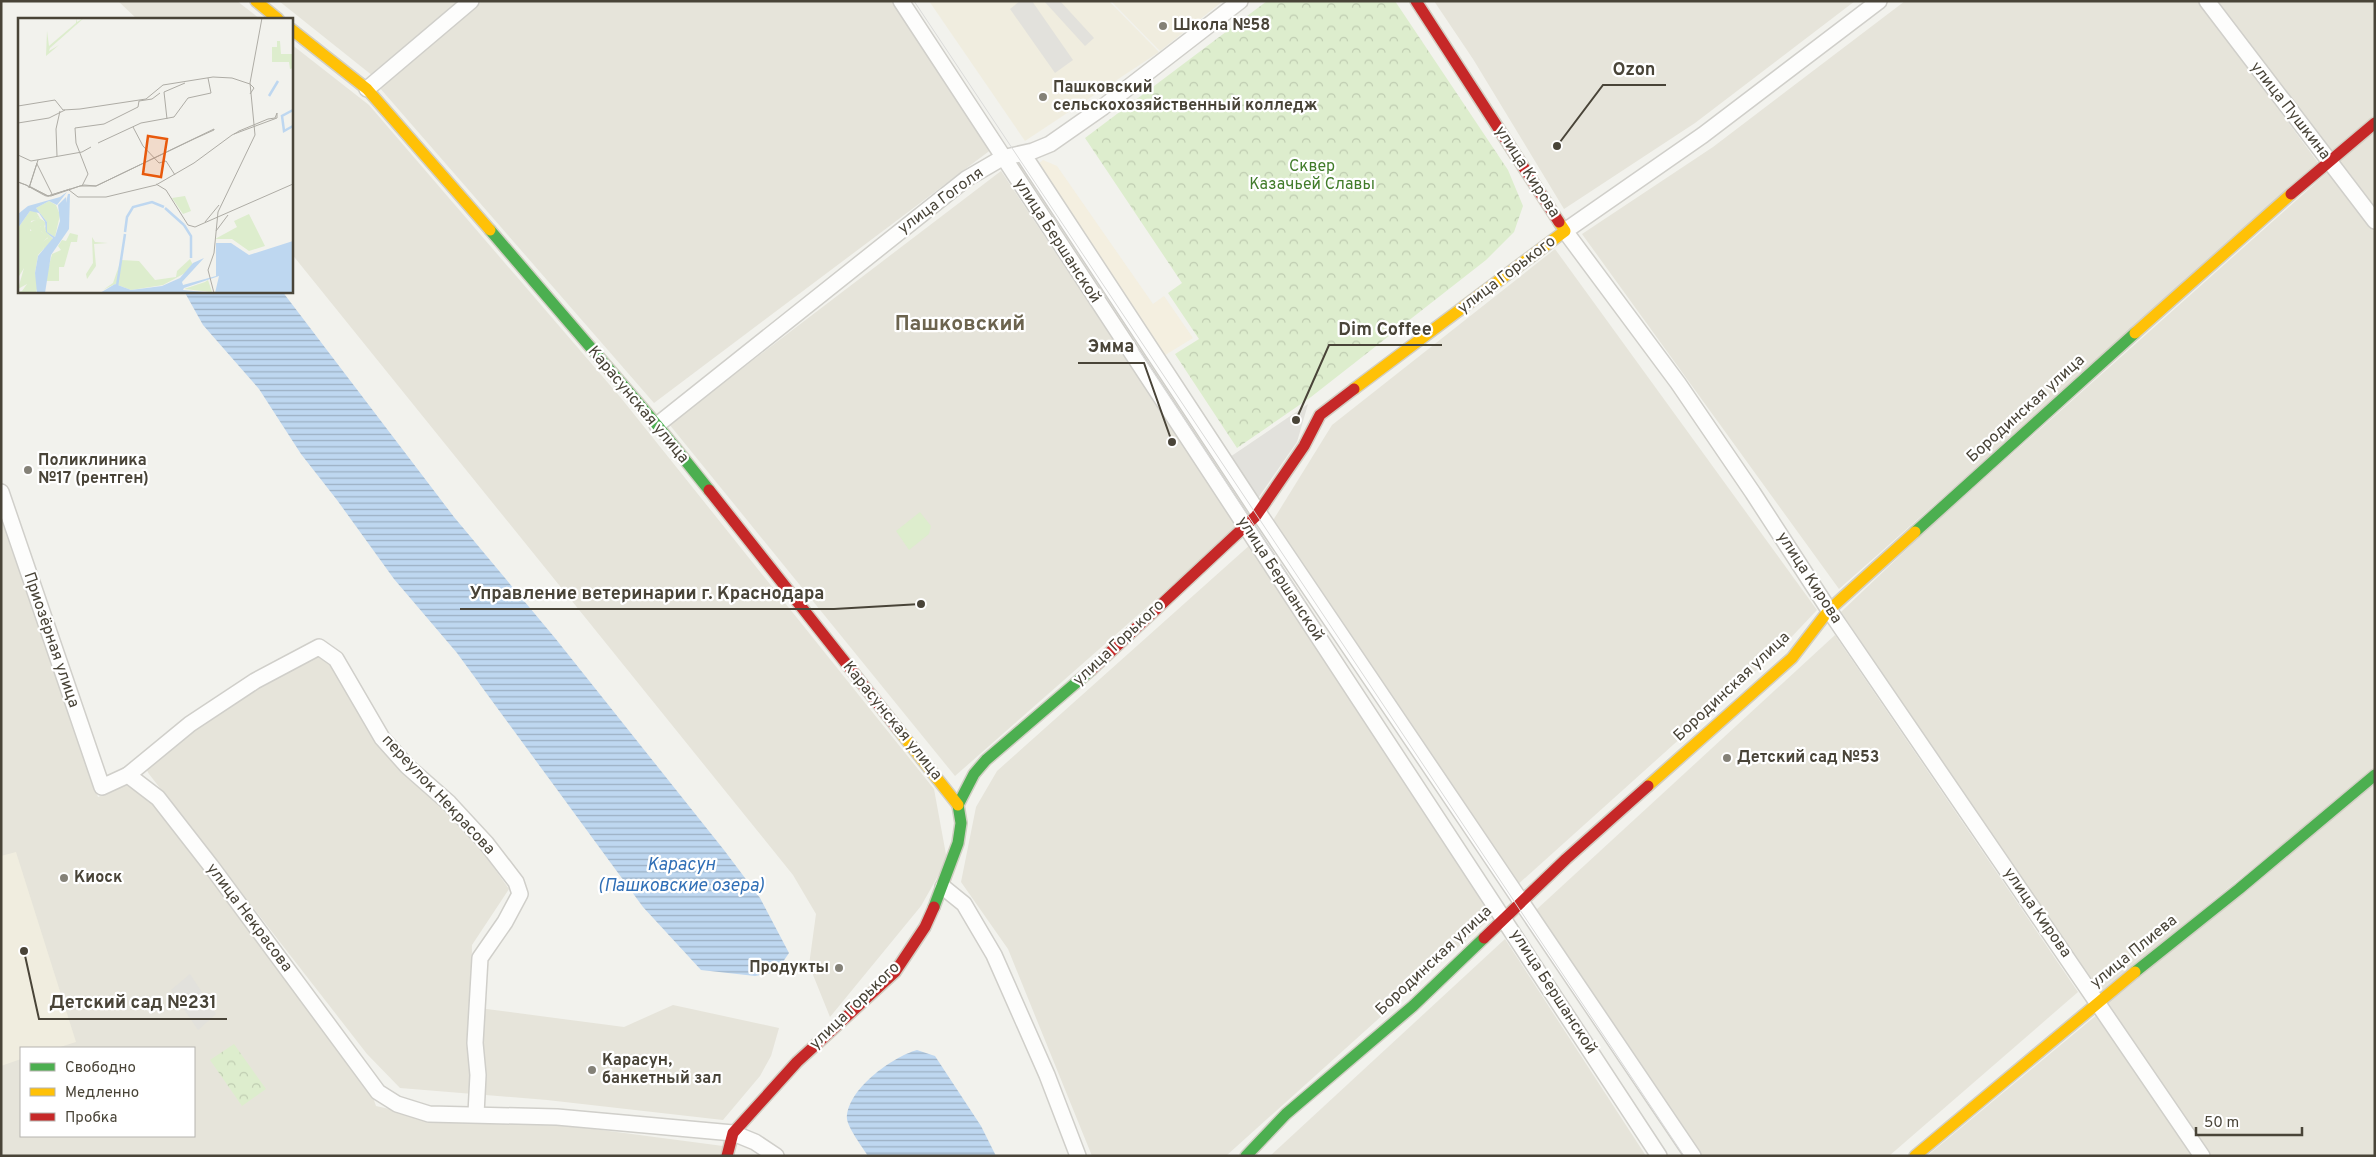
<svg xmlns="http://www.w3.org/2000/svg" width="2376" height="1157" font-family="Overpass,sans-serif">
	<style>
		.residential { fill: #e6e4da; fill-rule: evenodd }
		.commercial { fill: #f4efe0 }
		.education { fill: #f0eddf }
		.forest { fill: url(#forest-crowns) }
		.garden { fill: #ddedcd }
		.parking { fill: #e2e1dc }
		.water { fill: url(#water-rules) }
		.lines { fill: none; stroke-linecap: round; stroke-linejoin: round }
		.street-casing { stroke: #d0cfca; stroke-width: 18 }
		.fast-casing { stroke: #d2cfc4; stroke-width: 14 }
		.slow-casing { stroke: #d2cfc4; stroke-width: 14 }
		.jam-casing { stroke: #d2cfc4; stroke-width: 14 }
		.street { stroke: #fdfdfc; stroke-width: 15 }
		.fast { stroke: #4caf50; stroke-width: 11 }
		.slow { stroke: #ffc107; stroke-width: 11 }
		.jam { stroke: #c62828; stroke-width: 11 }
		.tram { stroke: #dadad9; stroke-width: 1 }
		.poi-dot { fill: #848177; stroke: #fff; stroke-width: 2 }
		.labels { text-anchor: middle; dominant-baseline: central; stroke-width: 4.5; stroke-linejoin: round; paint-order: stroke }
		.poi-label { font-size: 16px; font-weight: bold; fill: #494438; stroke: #fff; text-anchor: start }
		.street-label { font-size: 16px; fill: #494438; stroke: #fff }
		.park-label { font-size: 16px; fill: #417c2a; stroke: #fff }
		.water-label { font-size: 18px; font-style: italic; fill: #306fb6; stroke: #fff }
		.district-label { font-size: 21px; font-weight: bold; fill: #6c644f; stroke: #fff }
		.inset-river { fill: none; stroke: #bed7f0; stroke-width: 2.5 }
		.inset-road { fill: none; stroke: #aeaca5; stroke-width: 1 }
		.view { fill: #e8590c; fill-opacity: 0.15; stroke: #e8590c; stroke-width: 2.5 }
		.inset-edge { fill: none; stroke: #494438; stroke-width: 2.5 }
		.leader { fill: none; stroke: #494438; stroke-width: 2 }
		.callout-dot { fill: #494438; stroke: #fff; stroke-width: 2 }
		.callout-label { font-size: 18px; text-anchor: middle; font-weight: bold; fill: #494438; stroke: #fff; stroke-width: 4.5; stroke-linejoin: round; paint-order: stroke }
	</style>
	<defs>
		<pattern id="forest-crowns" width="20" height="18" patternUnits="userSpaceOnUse" patternTransform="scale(1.25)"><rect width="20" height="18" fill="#ddedcd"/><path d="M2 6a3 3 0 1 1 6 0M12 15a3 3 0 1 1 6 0" fill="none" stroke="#bfccb1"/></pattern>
		<pattern id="water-rules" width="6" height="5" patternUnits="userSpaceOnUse" patternTransform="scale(1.25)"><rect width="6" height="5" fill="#bed7f0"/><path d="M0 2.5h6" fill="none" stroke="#9cb0c3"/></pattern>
	</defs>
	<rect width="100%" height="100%" fill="#f2f2ed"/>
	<g class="residential">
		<polygon points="118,1 237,1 260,19 137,19"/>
		<polygon points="279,1 461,1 373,76"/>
		<polygon points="482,1 895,1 992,149 654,403 379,87"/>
		<polygon points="1434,1 1855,1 1695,123 1564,209 1473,59"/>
		<polygon points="1905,1 2198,1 2319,164 1839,589 1582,234 1713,147"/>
		<polygon points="2216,1 2375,1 2375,116 2330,152"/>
		<polygon points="291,44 369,105 621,398 934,789 947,860 921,906 830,1017 809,965 816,914 793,875 291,253"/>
		<polygon points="2375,130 2375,208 2337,160"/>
		<polygon points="1001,171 1238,527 955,776 669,424"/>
		<polygon points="2328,172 2375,232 2375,769 2099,993 1841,612 1928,529"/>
		<polygon points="1555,249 1817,610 1782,647 1515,887 1272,522 1332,425"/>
		<path d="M1 505 98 797 123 786 134 785 144 789 366 1077 376 1106 447 1122 533 1121 723 1146 720 1156H1ZM21 1048H194V1136H21Z"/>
		<polygon points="1251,544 1495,914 1226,1156 1092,1156 1008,949 961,882 976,807 997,771"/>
		<polygon points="1835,635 2078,992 1889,1156 1699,1156 1536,910"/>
		<polygon points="317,640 378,743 474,840 509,889 472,945 471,1007 624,1027 673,1005 779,1028 771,1056 760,1076 723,1120 547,1100 400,1088 367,1054 149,774 140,758"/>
		<polygon points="2375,782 2375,1156 2208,1156 2105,1002"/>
		<polygon points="1505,939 1646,1156 1270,1156"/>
		<polygon points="2099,1013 2193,1156 1927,1156"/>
	</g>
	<polygon class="commercial" points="1043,160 1057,166 1153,304 1164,296 1193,338 1162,357 1035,167"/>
	<g class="education">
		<polygon points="929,1 1109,1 1159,52 1025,141"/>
		<polygon points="1111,1 1223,1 1160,51"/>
		<polygon points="16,852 76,1042 57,1048 21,1048 21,1059 1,1066 1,856"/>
	</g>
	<g class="forest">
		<polygon points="1267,1 1395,1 1508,170 1523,206 1514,232 1486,260 1311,397 1237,448 1175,354 1199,339 1168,293 1182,283 1085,138"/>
		<polygon points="234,1044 266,1089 242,1106 210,1060"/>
	</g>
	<polygon class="garden" points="920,512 931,526 929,534 909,550 896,531"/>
	<g class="parking">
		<polygon points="1020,1 1032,1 1073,60 1055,73 1010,9"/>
		<polygon points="1044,1 1060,1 1094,38 1085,46"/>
		<polygon points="1308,404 1297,442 1256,501 1227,459"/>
		<polygon points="190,974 216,1014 198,1030 171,990"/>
	</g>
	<g class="water">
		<polygon points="184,291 282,291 454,517 555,638 724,850 760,898 789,953 776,972 755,976 701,970 643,907 457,653 394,579 337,500 301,454 259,389 203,325"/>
		<path d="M917 1050 935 1056 981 1126 996 1156H868C863 1148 848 1128 847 1119 846 1090 892 1057 917 1050Z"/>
	</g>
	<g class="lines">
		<defs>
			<g id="street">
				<polyline points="901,1 1659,1156"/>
				<polyline points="1879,1 1703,135 1565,231 1678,383 1753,493 1829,610 2202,1156"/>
				<polyline points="2207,1 2375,221"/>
				<polyline points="367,89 471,1"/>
				<polyline points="1023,154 1258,512 1693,1156"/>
				<polyline points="657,425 966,179 1002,158 1033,151 1050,144 1103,107 1240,1"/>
				<polyline points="1,492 102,787 128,775 158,798 211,866 378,1092 397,1104 429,1114 557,1117 733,1133 755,1142 776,1156"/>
				<polyline points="128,775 190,724 255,681 319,647 336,659 382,738 407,766 449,803 486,843 516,882 520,894 505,922 480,958 475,1043 478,1075 476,1114"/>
				<polyline points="943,887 964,904 994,955 1047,1075 1078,1156"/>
			</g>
			<g id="fast">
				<polyline points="490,230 657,425 709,490"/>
				<polyline points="1915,532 2135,333"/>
				<polyline points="934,907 958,843 961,823 958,805 974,774 986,760 1091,670"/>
				<polyline points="2135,972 2239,889 2375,775"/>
				<polyline points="1246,1156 1286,1114 1413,1006 1484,938"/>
			</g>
			<g id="slow">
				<polyline points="256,1 278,19"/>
				<polyline points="291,29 367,89 490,230"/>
				<polyline points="2135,333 2291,194"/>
				<polyline points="1354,389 1565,231 1559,222"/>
				<polyline points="898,729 958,805"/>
				<polyline points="1648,786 1792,658 1829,610 1915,532"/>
				<polyline points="1915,1156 2135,972"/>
			</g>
			<g id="jam">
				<polyline points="1416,1 1559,222"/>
				<polyline points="2291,194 2375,123"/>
				<polyline points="709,490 898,729"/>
				<polyline points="1091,670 1256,516 1304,446 1320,415 1354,389"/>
				<polyline points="1484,938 1566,859 1648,786"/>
				<polyline points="727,1156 733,1133 797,1062 895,972 925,927 934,907"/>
			</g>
		</defs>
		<use href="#street" class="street-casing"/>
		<use href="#fast" class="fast-casing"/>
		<use href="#slow" class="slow-casing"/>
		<use href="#jam" class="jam-casing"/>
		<use href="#street" class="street"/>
		<use href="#fast" class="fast"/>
		<use href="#slow" class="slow"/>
		<use href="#jam" class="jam"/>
		<g class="tram">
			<polyline points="914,1 1684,1156"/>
			<polyline points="1138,349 1305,602"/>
		</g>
	</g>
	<g class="poi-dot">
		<circle cx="1163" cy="26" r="5"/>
		<circle cx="1043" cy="97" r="5"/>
		<circle cx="28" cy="470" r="5"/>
		<circle cx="1727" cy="758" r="5"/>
		<circle cx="64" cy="878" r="5"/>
		<circle cx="839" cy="968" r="5"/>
		<circle cx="592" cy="1070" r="5"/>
	</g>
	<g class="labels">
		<g class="poi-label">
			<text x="1173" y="26">Школа №58</text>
			<text x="1053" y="88">Пашковский<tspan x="1053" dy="18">сельскохозяйственный колледж</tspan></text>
			<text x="38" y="461">Поликлиника<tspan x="38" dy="18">№17 (рентген)</tspan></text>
			<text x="1737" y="758">Детский сад №53</text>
			<text x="74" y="878">Киоск</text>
			<text x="829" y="968" text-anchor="end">Продукты</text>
			<text x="602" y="1061">Карасун,<tspan x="602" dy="18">банкетный зал</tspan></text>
		</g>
		<g class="street-label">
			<text transform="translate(2290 111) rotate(52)">улица Пушкина</text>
			<text transform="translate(1527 172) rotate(57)">улица Кирова</text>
			<text transform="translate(941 201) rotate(-36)">улица Гоголя</text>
			<text transform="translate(1057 241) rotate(57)">улица Бершанской</text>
			<text transform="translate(1507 275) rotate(-37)">улица Горького</text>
			<text transform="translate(638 405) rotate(50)">Карасунская улица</text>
			<text transform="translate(2026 409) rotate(-42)">Бородинская улица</text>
			<text transform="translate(1809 578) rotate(57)">улица Кирова</text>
			<text transform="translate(1280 579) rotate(57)">улица Бершанской</text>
			<text transform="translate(51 640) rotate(71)">Приозёрная улица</text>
			<text transform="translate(1119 643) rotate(-43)">улица Горького</text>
			<text transform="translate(1732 687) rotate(-43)">Бородинская улица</text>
			<text transform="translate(892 721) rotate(51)">Карасунская улица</text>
			<text transform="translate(438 795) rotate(47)">переулок Некрасова</text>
			<text transform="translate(2037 913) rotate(55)">улица Кирова</text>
			<text transform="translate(249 918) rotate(53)">улица Некрасова</text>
			<text transform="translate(2134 952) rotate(-39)">улица Плиева</text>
			<text transform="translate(1434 961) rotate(-43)">Бородинская улица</text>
			<text transform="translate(1553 992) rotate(57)">улица Бершанской</text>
			<text transform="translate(855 1006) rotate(-44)">улица Горького</text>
		</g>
		<g class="park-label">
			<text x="1312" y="167">Сквер<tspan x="1312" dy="18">Казачьей Славы</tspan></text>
		</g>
		<g class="water-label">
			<text x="681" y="865">Карасун<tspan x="681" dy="21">(Пашковские озера)</tspan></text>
		</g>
		<g class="district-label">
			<text x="960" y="324">Пашковский</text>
		</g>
	</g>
	<g transform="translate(18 18)">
		<rect width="275" height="275" fill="#f2f2ed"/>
		<path d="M17 192 35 221 20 237 17 255 20 265V272L19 275 20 267 18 275 0 274 4 273 9 266 0 271 6 250 0 260V210L12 193ZM19 199 27 204V212L35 221 26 231 24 225 30 219 23 213H12L13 203 17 202 20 209 24 208Z" fill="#ddedcd" fill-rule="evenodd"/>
		<path d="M58 0 59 4 66 0 32 30 31 33 41 27 28 38 29 13 31 28 58 5ZM31 183 38 187 42 197 37 219 29 214V204L18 190ZM19 199 26 203 27 212 35 221 26 231 23 225 30 220 23 213 16 216 9 207 17 202 23 209ZM52 215 60 217 59 224H53L46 249H41V263H27L34 236 43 232 40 228 44 222 48 223ZM74 219 77 224 90 225 76 226 78 248 69 261 68 256 75 245ZM172 241 175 247 169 254 145 267 113 272 97 266 85 272 95 265 103 242 121 243 137 262 158 259 159 253ZM190 262 194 274 166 271 187 264Z" fill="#ddedcd"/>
		<path d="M259 23H262L263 36H275V50L272 51 271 44H254V29H259ZM167 178 173 193 165 196 154 180ZM231 196 247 228 231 233 214 221H197L219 209 216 203Z" fill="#ddedcd"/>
		<path d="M49 174 39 187 31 183 18 190 29 204V214L37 219 42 203 40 187 48 179 49 185V180L50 176H52L51 211 33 237 27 275H19L17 255 20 238 35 220 28 214 27 204 21 195 12 193 0 210V196L10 188 42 179ZM275 223V275H82L97 266 113 272 144 268 162 260 175 245 186 240 164 264 165 267 198 258V225H213L231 237ZM201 258 197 275 165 272 166 270Z" fill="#bed7f0" fill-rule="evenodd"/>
		<path class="inset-river" d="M251 78 260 63M275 92 264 98 266 113 275 108M147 190 166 207M166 207 173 218V240M107 214 109 199 115 189 134 184 146 189M99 268 107 216"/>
		<path class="inset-road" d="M0 88 37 82 45 92 62 91 128 81 145 67 195 59 214 60 232 66 236 70 232 76M149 101 146 74 167 65M0 105 31 100 47 92M0 106V150M115 109 125 128 141 145 148 143 157 157M196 111V112L176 121 78 168H62L33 178H28L24 176 8 167 0 164 8 167 30 178 62 168 66 167 78 168ZM80 125 123 105 156 99 170 80 193 75 190 60M0 137 13 143 64 134 73 129M39 138 38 111 42 93M19 145 11 170 20 142M19 146 35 178M138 166 148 172 170 207 177 209 275 166M11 168 30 178 52 171M64 168 70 156 58 125 57 110 86 106 120 89 121 83 134 81 142 75M51 172 60 179H88L138 167 176 145 214 117 218 115 221 113 250 101 257 100 259 95V100L216 116M187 204 201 187M198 213 210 197M196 275 190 252 196 235 200 194 237 117 232 65 244 0"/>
		<path class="view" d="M130 118 149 121 143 159 125 156Z"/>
		<rect width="275" height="275" class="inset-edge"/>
	</g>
	<path class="leader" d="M1557 146L1603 85H1666M1296 420L1329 345H1442M1172 442L1144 363H1078M921 604L834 609H460M24 951L39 1019H227"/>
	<g class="callout-dot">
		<circle cx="1557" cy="146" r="5"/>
		<circle cx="1296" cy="420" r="5"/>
		<circle cx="1172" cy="442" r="5"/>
		<circle cx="921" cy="604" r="5"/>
		<circle cx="24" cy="951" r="5"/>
	</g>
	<g class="callout-label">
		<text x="1634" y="75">Ozon</text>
		<text x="1385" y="335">Dim Coffee</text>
		<text x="1111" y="352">Эмма</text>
		<text x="647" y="599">Управление ветеринарии г. Краснодара</text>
		<text x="133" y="1008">Детский сад №231</text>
	</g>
	<rect width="2376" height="1157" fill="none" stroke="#494438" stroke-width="5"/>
	<rect x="20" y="1047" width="175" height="90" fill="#ffffff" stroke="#b6b4af"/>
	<rect x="30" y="1063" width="25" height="8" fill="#4caf50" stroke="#b6b4af"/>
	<text x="65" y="1072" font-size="15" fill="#494438">Свободно</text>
	<rect x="30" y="1088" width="25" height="8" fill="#ffc107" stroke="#b6b4af"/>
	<text x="65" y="1097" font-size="15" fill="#494438">Медленно</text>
	<rect x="30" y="1113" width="25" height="8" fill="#c62828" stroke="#b6b4af"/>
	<text x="65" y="1122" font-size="15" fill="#494438">Пробка</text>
	<path d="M2196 1127v8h106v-8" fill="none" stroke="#494438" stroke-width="2.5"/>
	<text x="2204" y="1127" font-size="15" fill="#494438" stroke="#ffffff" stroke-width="4" paint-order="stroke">50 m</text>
</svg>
